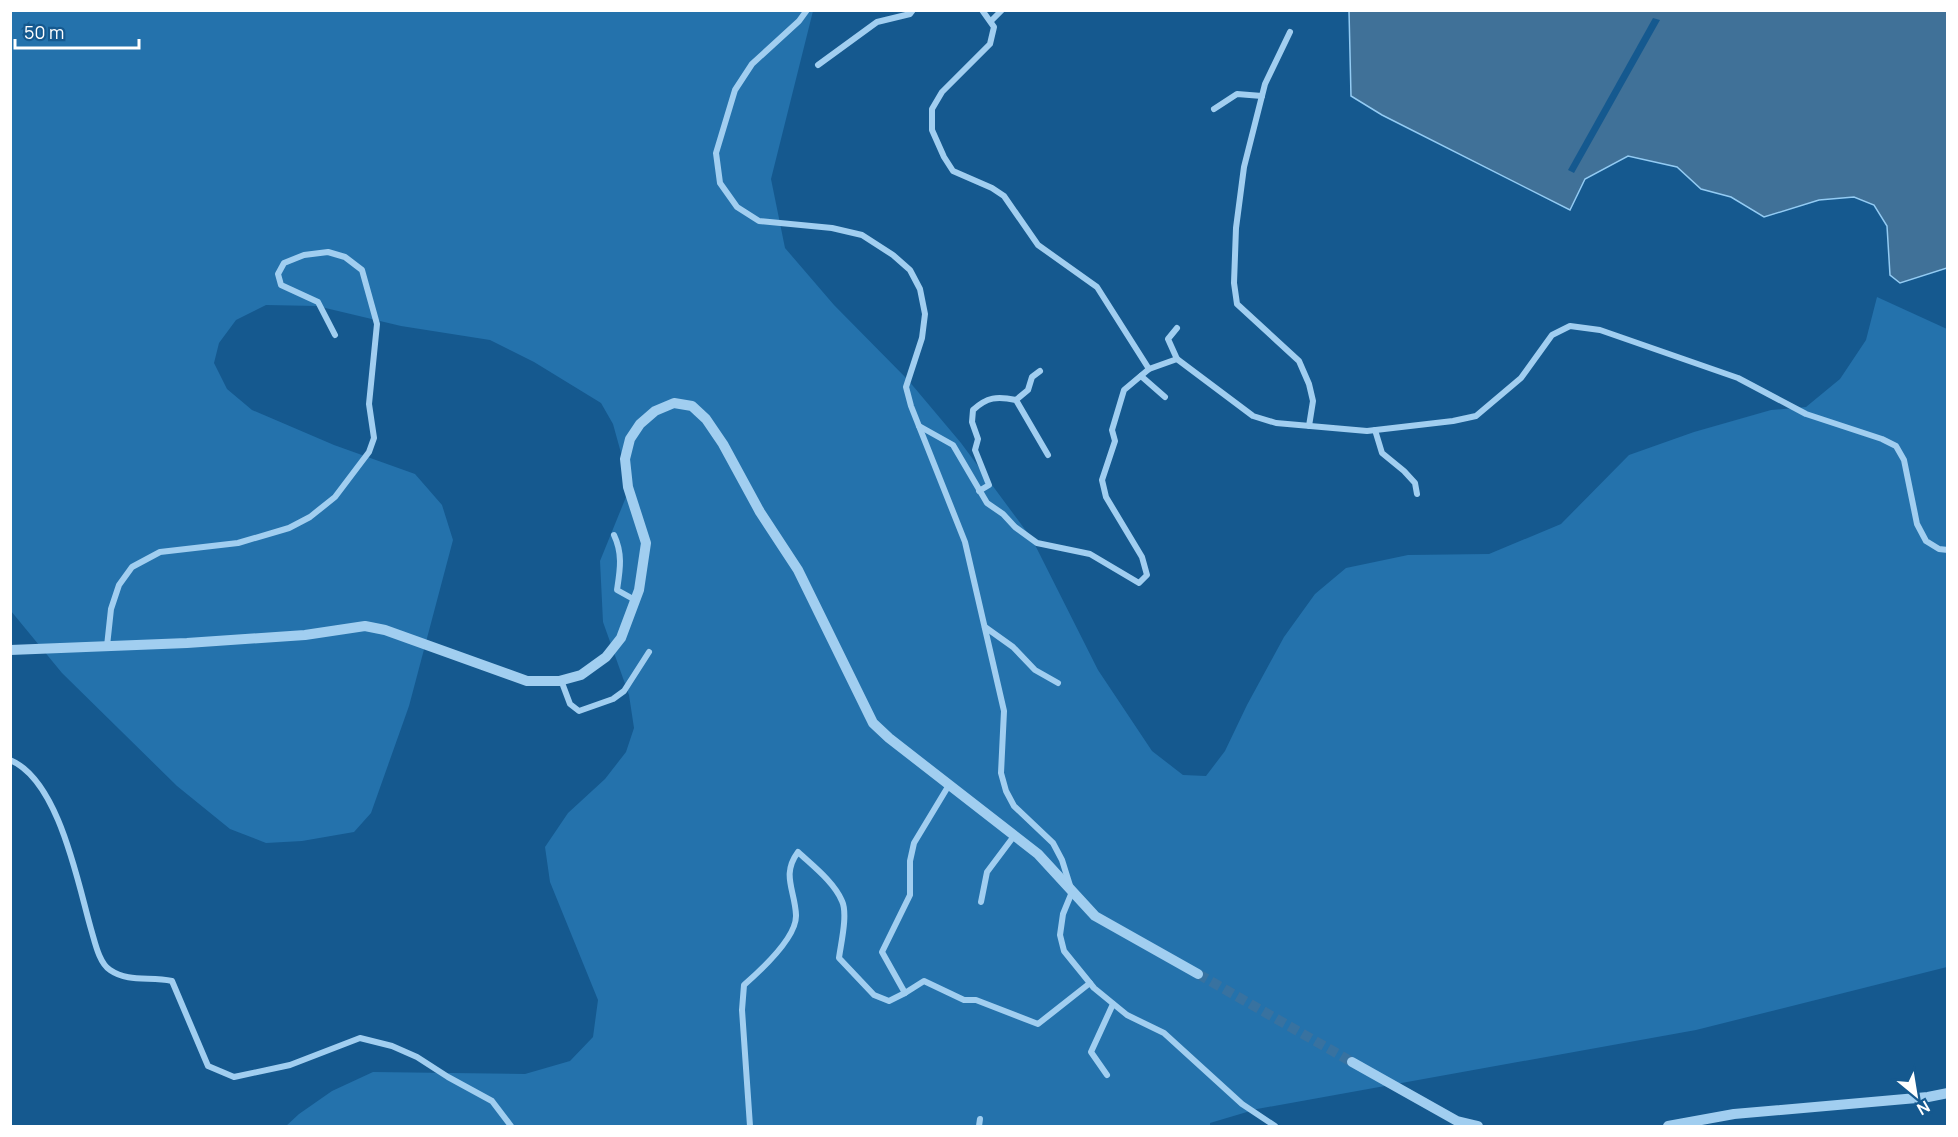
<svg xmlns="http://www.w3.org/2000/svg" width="1958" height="1137" font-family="Manrope,sans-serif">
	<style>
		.green { fill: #2472ac }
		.water { fill: #407198; stroke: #93cbf3; stroke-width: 1.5 }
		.pier { fill: #15598f }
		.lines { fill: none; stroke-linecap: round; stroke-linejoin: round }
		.tertiary-tunnel { stroke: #3872a0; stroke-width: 10; stroke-dasharray: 10 5; stroke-linecap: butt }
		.minor { stroke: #a1cef0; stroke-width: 6 }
		.tertiary { stroke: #a1cef0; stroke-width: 10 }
	</style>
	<rect width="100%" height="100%" fill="#15598f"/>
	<polygon class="green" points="343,10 813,11 771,179 785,248 834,305 908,380 961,443 1032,539 1098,670 1152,751 1183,775 1206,776 1225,751 1247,705 1284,637 1315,594 1346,568 1408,555 1489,554 1561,524 1629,455 1694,432 1771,410 1806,407 1840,379 1866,340 1877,297 1947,329 1947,967 1696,1030 1257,1109 1210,1123 1210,1126 286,1126 299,1114 332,1091 373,1072 525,1074 570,1061 593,1037 598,1000 550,882 545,847 568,813 605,779 626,752 634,728 629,695 603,622 600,561 626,497 626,471 613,424 601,403 534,362 490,340 401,326 317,306 266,305 236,320 219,343 214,363 227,389 252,410 334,445 415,474 442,505 453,540 409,706 371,813 354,832 302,841 266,843 230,829 177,786 62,673 11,611 10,11"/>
	<polygon class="water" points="1349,11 1947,11 1947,268 1900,283 1890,275 1887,226 1874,205 1854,197 1819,200 1764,217 1731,197 1701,189 1677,167 1628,156 1585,179 1570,210 1382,115 1351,96"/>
	<polygon class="pier" points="1653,18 1660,20 1574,173 1568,170"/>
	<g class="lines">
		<polyline class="tertiary-tunnel" points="1198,974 1352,1062"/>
		<g class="minor">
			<polyline points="807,10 799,21 752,64 735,90 716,153 720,183 737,207 759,221 832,228 862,235 893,255 910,270 920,289 925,314 922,338 906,387 911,406 965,542 1004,711 1001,773 1006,791 1014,806 1053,843 1062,860 1072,892 1063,914 1060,935 1064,951 1094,988 1127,1015 1164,1033 1242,1104 1275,1126"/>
			<polyline points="982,10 994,27 990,44 942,92 932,109 932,130 944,157 953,171 992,188 1004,196 1038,245 1097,287 1149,369"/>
			<polyline points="991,21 1002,10"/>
			<polyline points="1290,32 1265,84 1244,167 1236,228 1234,283 1237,304 1299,361 1309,384 1313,401 1309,426"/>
			<polyline points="818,65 877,22 910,14 913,10"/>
			<polyline points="1214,109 1237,94 1262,96"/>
			<polyline points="1177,359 1253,416 1276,423 1367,431 1453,421 1476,416 1521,378 1552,335 1570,326 1600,330 1738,378 1806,414 1882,439 1896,446 1904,460 1917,524 1926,541 1939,549 1948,550"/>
			<polyline points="1141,376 1165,397"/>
			<polyline points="1016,400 1028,390 1032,377 1040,371"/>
			<polyline points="919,426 953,445 987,503 1003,514 1015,527 1037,543 1090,554 1139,583 1147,575 1142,557 1106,497 1102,480 1115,441 1112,430 1124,390 1149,369 1177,359 1168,339 1177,328"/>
			<polyline points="1375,430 1382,453 1404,471 1415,483 1417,494"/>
			<path d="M979 491 989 485 975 450 978 439 972 422 973 410C987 397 997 396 1016 400L1048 455"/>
			<path d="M614 535C623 554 620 570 617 590L635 600"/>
			<polyline points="985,627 1013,647 1035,670 1058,683"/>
			<polyline points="107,646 111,609 119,585 132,567 160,552 238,543 289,528 310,517 335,497 369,452 374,438 369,404 377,324 362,270 345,257 328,252 304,255 284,263 278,274 281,285 318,302 335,335"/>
			<polyline points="561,680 570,704 579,711 613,699 624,691 649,652"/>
			<path d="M10 760C59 780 78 884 91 929 95 942 99 963 110 970 129 983 150 976 172 981L208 1066 234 1077 290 1065 360 1038 392 1046 417 1057 448 1077 492 1101 511 1126"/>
			<polyline points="981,902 987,872 1014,836"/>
			<polyline points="905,993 924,981 964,1000 976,1000 1038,1024 1090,983"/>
			<polyline points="1107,1075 1091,1052 1113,1004"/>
			<path d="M750 1126 742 1010 744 985C760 971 797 938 796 915 795 890 781 875 798 852 813 866 834 882 842 901 848 914 841 943 839 958L874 995 889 1001 905 993 882 952 910 895V861L914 843 949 785"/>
			<polyline points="979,1126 980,1119"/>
		</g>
		<g class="tertiary">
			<polyline points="10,650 187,643 305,635 365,626 385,630 527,681 559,681 581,675 606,657 621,638 639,590 646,543 628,487 625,459 630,439 640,424 655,411 674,403 692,406 706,419 723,444 760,512 798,570 873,723 889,738 1038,854 1095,916 1198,974"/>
			<polyline points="1352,1062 1457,1121 1478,1126"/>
			<polyline points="1668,1126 1734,1114 1928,1097 1948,1093"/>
		</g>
	</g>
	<rect width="1958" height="1137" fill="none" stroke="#ffffff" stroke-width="24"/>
	<g transform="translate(1916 1095) rotate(150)" stroke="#15598f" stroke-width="4.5" paint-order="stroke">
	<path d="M0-4.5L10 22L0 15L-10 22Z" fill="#ffffff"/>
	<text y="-9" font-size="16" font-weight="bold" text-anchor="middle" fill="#ffffff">N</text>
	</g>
	<path d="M15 39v9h124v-9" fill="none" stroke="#ffffff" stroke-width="3"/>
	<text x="24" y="39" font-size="18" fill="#ffffff" stroke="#15598f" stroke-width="4.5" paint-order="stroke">50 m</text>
</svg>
